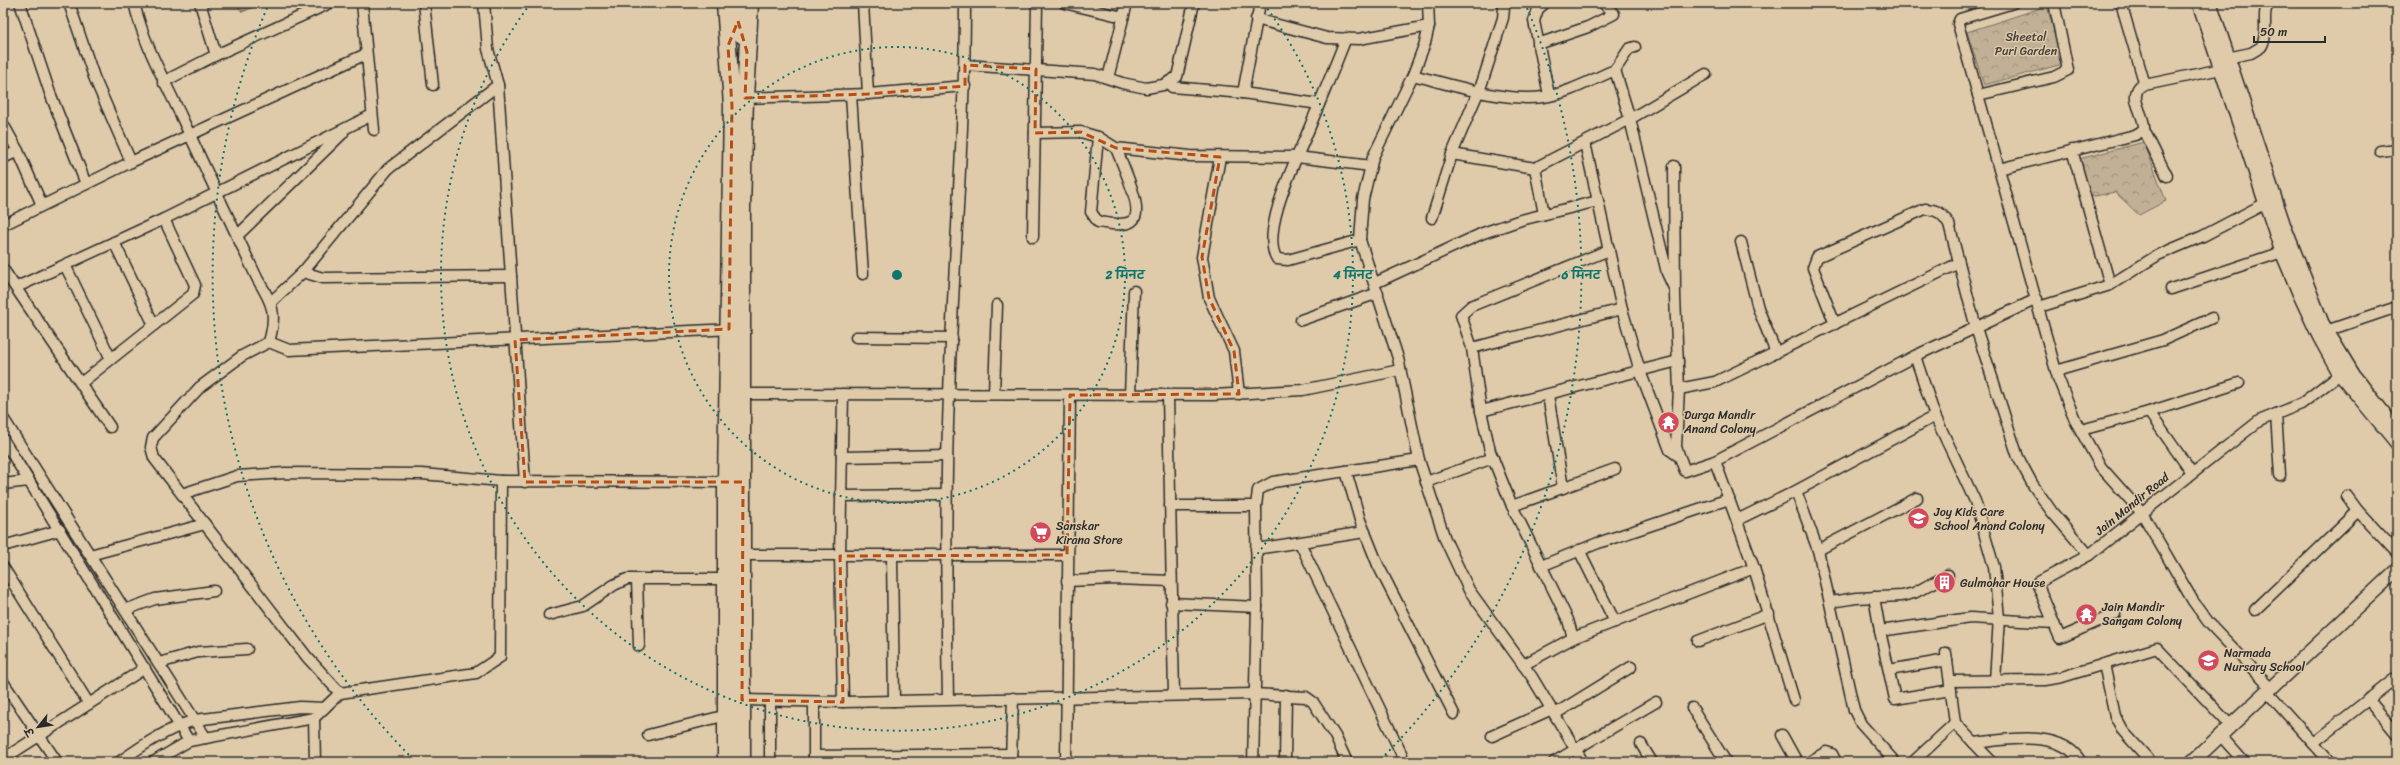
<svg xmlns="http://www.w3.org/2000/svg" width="2400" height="765" font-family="Sriracha,'Playpen Sans Deva',sans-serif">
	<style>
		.forest { fill: url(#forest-crowns); stroke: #766e60 }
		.water { fill: url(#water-ripples); stroke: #6b6459 }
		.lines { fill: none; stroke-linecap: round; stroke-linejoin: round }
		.minor-casing { stroke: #2b2b2b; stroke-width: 13 }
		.tertiary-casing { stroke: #2b2b2b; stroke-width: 16 }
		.primary-casing { stroke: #2b2b2b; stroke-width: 19 }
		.minor { stroke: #dfcbaa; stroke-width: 10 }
		.tertiary { stroke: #dfcbaa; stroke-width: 13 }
		.primary { stroke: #dfcbaa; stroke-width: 16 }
		.marked { fill: none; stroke: #b94e14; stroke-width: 3; stroke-dasharray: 8 5; stroke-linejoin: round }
		.ring { fill: none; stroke: #0f766e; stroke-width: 2; stroke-dasharray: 2 4 }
		.labels { text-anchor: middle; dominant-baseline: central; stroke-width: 3; stroke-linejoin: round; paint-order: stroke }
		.park-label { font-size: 12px; fill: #423f3b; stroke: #dfcbaa }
		.poi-label { font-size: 12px; fill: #2b2b2b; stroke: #dfcbaa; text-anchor: start }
		.street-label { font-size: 12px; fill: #2b2b2b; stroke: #dfcbaa }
		.centre { fill: #0f766e; stroke: #dfcbaa; stroke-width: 2 }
		.ring-label { font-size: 12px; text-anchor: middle; font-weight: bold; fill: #0f766e; stroke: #dfcbaa; stroke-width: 3; stroke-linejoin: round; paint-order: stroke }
	</style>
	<defs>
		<pattern id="forest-crowns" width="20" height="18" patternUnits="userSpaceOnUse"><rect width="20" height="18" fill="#c1b095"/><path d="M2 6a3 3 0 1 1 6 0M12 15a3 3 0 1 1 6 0" fill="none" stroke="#9d8f7a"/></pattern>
		<pattern id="water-ripples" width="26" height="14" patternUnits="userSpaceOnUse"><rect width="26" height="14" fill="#958a77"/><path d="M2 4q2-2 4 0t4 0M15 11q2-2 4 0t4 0" fill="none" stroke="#7a7162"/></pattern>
	</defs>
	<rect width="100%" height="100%" fill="#dfcbaa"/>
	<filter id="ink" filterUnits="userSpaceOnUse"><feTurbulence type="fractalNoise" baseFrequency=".025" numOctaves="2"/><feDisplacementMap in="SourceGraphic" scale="8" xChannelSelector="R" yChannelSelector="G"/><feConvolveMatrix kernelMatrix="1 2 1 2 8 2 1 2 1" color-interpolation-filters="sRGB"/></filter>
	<g filter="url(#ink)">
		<g class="forest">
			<polygon points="2047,6 2063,64 1984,85 1967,32"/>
			<polygon points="2144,142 2166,201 2139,215 2115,192 2090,197 2079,159"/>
		</g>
		<polygon class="water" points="236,3 264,3 242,12"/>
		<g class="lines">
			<defs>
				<g id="minor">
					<polyline points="20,3 50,93 86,184"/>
					<polyline points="69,3 94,77 131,162"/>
					<path d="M134 3C145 47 163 77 182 118 207 172 232 226 258 280 273 304 277 314 269 342L242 356 200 387 153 438 151 447 154 458 307 657 340 693"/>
					<polyline points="200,3 216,55"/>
					<polyline points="362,3 374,130"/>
					<polyline points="424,3 433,85"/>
					<polyline points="484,3 488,49 498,85 525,482"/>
					<polyline points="863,3 868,94"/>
					<polyline points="1064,3 1123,17"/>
					<polyline points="1428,3 1429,26 1425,43 1413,75 1373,157 1363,199 1360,240 1398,358 1419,460 1445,539 1469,590 1532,677 1583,762"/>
					<polyline points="1545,3 1538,9 1534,21 1549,95"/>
					<polyline points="2013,3 1960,19 1958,24 2058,378 2076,422 2101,467 2142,513 2193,601 2209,623 2272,689"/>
					<polyline points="2121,3 2145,85"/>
					<polyline points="1256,19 1327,38 1359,39 1429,26"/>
					<path d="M1346 38C1334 69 1321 99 1309 129 1298 156 1259 232 1277 259L1288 260 1360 240"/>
					<polyline points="1538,44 1588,27 1614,14 1603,3"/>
					<path d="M2222 59 2251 53 2261 47C2270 34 2260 13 2269 3"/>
					<polyline points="965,65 1095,74 1122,83 1146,88 1163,85 1177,77 1194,3"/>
					<polyline points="1615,70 1629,49 1635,47"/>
					<path d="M1413 75C1452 85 1503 102 1543 97 1567 94 1593 79 1615 70L1630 119 1667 273 1674 288"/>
					<polyline points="1108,78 1127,3"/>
					<polyline points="163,82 216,55 330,3"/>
					<polyline points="1172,87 1243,93 1319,104"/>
					<polyline points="1243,93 1260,3"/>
					<polyline points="851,95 863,274"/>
					<polyline points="1978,95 2054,77 2068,70 2054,3"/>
					<polyline points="745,98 868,94 965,86"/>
					<polyline points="3,124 18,151 42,205"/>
					<polyline points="2144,130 2167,176"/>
					<polyline points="1035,133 1081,132 1098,137 1116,148 1190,156 1297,157 1371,166"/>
					<path d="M1098 137 1091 212 1098 222C1107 223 1123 227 1132 221 1146 212 1121 162 1116 148"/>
					<polyline points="1585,143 1622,309 1640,371 1670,450 1677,455"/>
					<polyline points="2380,151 2397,149"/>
					<polyline points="1452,154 1535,168 1630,119 1706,74"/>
					<polyline points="1220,157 1202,257 1209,298 1234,351 1239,394"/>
					<polyline points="3,158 18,151"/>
					<polyline points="1674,166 1675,296 1679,389 1676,447 1685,471 1715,461 1915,356 2037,299"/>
					<polyline points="1535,168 1544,214"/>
					<path d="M1999 169 2135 135 2144 130C2146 115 2128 99 2140 86L2221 69"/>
					<polyline points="1432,218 1452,154 1482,83 1503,18 1504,8 1502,3"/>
					<polyline points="3,225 131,162 366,54"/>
					<polyline points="237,236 343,133"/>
					<polyline points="1033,237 1037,3"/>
					<polyline points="114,242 154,325"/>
					<polyline points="1741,242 1758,308 1776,353"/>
					<polyline points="65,265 111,359"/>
					<polyline points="3,269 110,427"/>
					<polyline points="303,272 323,278 511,276"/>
					<polyline points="1375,283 1483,233 1521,220 1598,201"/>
					<polyline points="2110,285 2158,255 2203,236 2266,203"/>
					<polyline points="17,287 164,219 372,115"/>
					<polyline points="2171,289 2282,252"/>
					<polyline points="271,302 303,272 388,169 498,85"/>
					<polyline points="2039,307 2110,285 2072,150"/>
					<polyline points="1301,320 1378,293"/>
					<path d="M1835 324 1813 268 1817 257 1925 209C1938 210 1942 213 1949 224L1976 328 2018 457 2033 485 2052 512 2089 555"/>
					<polyline points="2326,331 2397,307"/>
					<polyline points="856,337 952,338"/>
					<polyline points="269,342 289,350 733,329"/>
					<polyline points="1472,348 1622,309"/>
					<polyline points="1915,356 1935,416 1975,501 1994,567 1999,618 1995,681"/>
					<polyline points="2056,371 2163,340 2212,318"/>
					<polyline points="81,383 193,294 195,285 164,219"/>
					<polyline points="1679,389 1715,382 1959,263"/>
					<polyline points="743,394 1213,395 1303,390 1400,370"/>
					<polyline points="994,394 997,305"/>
					<polyline points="1130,395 1134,291"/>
					<polyline points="1168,395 1174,695"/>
					<polyline points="1548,395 1563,488"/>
					<polyline points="1481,411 1678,361"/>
					<polyline points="2149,412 2239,383"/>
					<polyline points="2276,414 2280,475"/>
					<polyline points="3,418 206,738"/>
					<polyline points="2081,430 2149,412 2192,473"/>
					<polyline points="3,439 189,741"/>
					<polyline points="842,457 947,455"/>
					<polyline points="1715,461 1754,568 1794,700"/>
					<polyline points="1346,471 1360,520 1378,565 1454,714"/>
					<polyline points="1426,482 1493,458"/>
					<polyline points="3,484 29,481"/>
					<polyline points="1796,491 1818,550 1854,710 1861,724 1895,762"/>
					<polyline points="182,494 237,476 285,473 422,474 501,481"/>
					<polyline points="841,496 946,495"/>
					<polyline points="2347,496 2358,511 2397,553"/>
					<polyline points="1170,506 1256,506 1257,607 1253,762"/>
					<polyline points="1256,506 1258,490 1273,482 1419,460"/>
					<polyline points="1512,506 1615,469"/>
					<polyline points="1737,520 1796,491 1935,416"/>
					<polyline points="1300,543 1402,755"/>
					<polyline points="3,546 60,530"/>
					<polyline points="1256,549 1365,532"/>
					<polyline points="1579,550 1615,622"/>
					<polyline points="1818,550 1917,498"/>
					<polyline points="90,555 205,524"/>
					<polyline points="744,555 1067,555"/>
					<polyline points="892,556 894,701"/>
					<polyline points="1541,566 1598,543 1729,499"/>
					<polyline points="3,567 89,704"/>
					<polyline points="637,579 639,646"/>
					<polyline points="1067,581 1116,579 1171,581"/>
					<polyline points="1874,597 1880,631 1970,618 2054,623"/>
					<polyline points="1831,602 1856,598 1902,596 1914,593 1948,575"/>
					<polyline points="1171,603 1257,607"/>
					<polyline points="125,610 155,599 214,591"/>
					<polyline points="2255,610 2358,511"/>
					<polyline points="2115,614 2060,638 2037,583 2089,555 2259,421 2301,404 2340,374"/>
					<polyline points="549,615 583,606 614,585 627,579 726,579"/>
					<polyline points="1880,631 1895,699 1951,690"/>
					<polyline points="1573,638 1568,620 1512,506 1490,451 1481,411 1472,348 1461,315 1471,306 1609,250"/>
					<polyline points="1698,641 1769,614"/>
					<polyline points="1946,653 1955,723 1992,762"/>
					<polyline points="159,663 198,652 247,649"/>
					<polyline points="2104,664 2115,716 2123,731 2151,762"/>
					<polyline points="1523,665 1573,638 1754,568"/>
					<polyline points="1889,670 1947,660"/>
					<polyline points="1950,681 2045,680 2062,677 2157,648 2231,726"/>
					<polyline points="3,682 57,762"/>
					<polyline points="2268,693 2330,762"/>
					<path d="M948 699C946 597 945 496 949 395 953 264 965 134 965 3"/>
					<polyline points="2368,699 2397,734"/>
					<polyline points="742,700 843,702 1254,694 1306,697 1313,702 1335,736 1347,762"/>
					<polyline points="770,702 770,762"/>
					<polyline points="843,702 840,556 843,394"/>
					<polyline points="1692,708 1726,762"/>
					<polyline points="1555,714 1631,667"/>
					<polyline points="314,718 315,762"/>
					<polyline points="648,735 727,715"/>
					<polyline points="1782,735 1797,762"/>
					<polyline points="1492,736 1552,709"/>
					<polyline points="2221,736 2244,762"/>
					<path d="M1974 743C2006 740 2061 728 2081 762"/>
					<polyline points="2313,743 2397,677"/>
					<polyline points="1641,744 1652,762"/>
					<polyline points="814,756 1011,754"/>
					<polyline points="3,759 145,668"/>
					<path d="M119 762C143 745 167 729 195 720L300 707 324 708"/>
					<polyline points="153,762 189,741 314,718 340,693 476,673 500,657 501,481 732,482"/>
					<polyline points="814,762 814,702"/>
					<polyline points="1011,762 1013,698"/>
					<polyline points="1066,762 1070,395"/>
					<polyline points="1285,762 1286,695"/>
					<polyline points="1554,762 1656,702"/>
					<polyline points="1809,762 1826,752 1832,754 1836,762"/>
					<polyline points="1913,762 1955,723"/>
				</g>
				<g id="tertiary">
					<polyline points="2199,3 2282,252 2300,295 2319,336 2340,374 2397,443"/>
					<polyline points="2210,3 2284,226 2322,323 2354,376 2397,430"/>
					<polyline points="2192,762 2397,570"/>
				</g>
				<g id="primary">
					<polyline points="725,3 732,106 726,482 726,762"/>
					<polyline points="738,3 738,21 742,35"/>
					<polyline points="742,762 742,210 745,98 750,3"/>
				</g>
			</defs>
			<use href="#minor" class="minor-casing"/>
			<use href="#tertiary" class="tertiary-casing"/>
			<use href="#primary" class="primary-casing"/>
			<use href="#minor" class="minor"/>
			<use href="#tertiary" class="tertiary"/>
			<use href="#primary" class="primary"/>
		</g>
	</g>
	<path class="marked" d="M738 21 747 52 745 98 868 94 965 86V65L1036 69 1035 133 1081 132 1116 148 1220 157 1202 257 1209 298 1234 351 1239 394 1070 395 1067 555 840 556 843 702 742 700 743 482H525L515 340 729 329 732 106 728 46Z"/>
	<g class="ring">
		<circle cx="897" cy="275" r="228"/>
		<path d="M1264 4A456 456 0 1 1 530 4"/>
		<path d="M413 759A684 684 0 0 1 267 8M1527 8A684 684 0 0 1 1381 759"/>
	</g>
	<defs>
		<symbol id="temple-disc" viewBox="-11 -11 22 22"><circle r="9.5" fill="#d1495b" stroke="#dfcbaa"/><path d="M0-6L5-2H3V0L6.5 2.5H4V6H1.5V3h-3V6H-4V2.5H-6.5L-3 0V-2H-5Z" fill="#fff"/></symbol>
		<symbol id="school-disc" viewBox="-11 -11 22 22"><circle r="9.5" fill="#d1495b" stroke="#dfcbaa"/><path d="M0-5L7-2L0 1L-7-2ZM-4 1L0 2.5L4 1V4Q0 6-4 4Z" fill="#fff"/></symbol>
		<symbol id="supermarket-disc" viewBox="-11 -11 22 22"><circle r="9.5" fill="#d1495b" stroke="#dfcbaa"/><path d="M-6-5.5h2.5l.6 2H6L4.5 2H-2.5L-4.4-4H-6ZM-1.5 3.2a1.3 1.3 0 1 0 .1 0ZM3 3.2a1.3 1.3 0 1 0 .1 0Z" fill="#fff"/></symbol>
		<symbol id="building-disc" viewBox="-11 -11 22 22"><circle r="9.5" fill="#d1495b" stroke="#dfcbaa"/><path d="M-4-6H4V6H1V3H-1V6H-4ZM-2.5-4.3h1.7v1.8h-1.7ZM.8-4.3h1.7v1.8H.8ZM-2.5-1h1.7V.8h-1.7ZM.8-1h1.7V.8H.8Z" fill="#fff"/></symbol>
	</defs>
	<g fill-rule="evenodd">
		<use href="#temple-disc" x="1656" y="410" width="25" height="25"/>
		<use href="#school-disc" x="1906" y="506" width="25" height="25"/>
		<use href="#supermarket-disc" x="1028" y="520" width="25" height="25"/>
		<use href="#building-disc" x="1932" y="570" width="25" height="25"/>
		<use href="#temple-disc" x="2074" y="602" width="25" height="25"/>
		<use href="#school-disc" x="2196" y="648" width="25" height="25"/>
	</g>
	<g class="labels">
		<g class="park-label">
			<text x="2026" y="37">Sheetal<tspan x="2026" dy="14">Puri Garden</tspan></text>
		</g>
		<g class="poi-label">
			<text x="1684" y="415">Durga Mandir<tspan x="1684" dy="14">Anand Colony</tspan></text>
			<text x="1934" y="512">Joy Kids Care<tspan x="1934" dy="14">School Anand Colony</tspan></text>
			<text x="1056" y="526">Sanskar<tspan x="1056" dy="14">Kirana Store</tspan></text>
			<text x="1960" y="583">Gulmohar House</text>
			<text x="2102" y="607">Jain Mandir<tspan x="2102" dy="14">Sangam Colony</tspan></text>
			<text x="2224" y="653">Narmada<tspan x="2224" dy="14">Nursary School</tspan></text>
		</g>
		<g class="street-label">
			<text transform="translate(2132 504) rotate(-39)">Jain Mandir Road</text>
		</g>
	</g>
	<circle cx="897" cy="275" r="6" class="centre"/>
	<g class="ring-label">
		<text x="1125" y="279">2 मिनट</text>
		<text x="1353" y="279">4 मिनट</text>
		<text x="1581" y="279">6 मिनट</text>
	</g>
	<rect width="2400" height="765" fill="none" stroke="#dfcbaa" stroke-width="16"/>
	<rect x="8" y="8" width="2384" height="749" fill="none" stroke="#2b2b2b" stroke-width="1.5" filter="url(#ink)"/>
	<g transform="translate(38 727) rotate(240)" stroke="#dfcbaa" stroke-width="3" paint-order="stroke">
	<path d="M0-3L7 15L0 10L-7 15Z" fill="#2b2b2b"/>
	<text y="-6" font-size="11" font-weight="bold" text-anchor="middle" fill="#2b2b2b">उ</text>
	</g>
	<path d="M2254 36v6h71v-6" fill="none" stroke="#2b2b2b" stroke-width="2"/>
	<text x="2260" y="36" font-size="12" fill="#2b2b2b" stroke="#dfcbaa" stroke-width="3" paint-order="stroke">50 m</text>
</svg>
